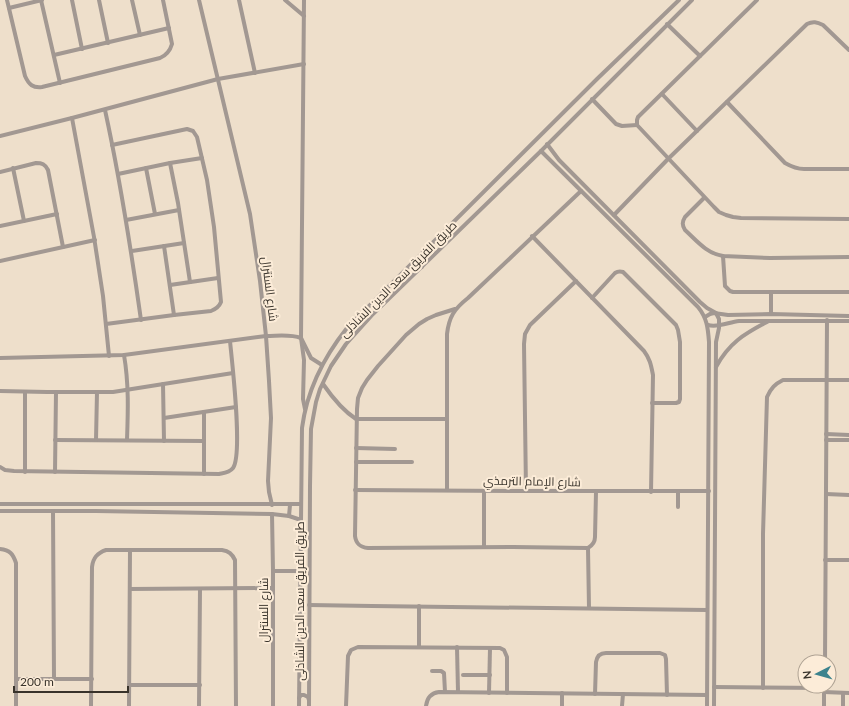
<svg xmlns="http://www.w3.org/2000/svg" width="849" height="706" font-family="Lato,Cairo,sans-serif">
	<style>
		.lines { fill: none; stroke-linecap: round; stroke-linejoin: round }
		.minor { stroke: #a29892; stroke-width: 4 }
		.labels { text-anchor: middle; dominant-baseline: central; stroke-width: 4; stroke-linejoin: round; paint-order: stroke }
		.street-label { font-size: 12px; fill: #39332b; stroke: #fcecd8 }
	</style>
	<rect width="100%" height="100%" fill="#eedfcb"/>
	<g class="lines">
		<g class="minor">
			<path d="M7 0 25 76C29 85 33 88 42 87L160 58C167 55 170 51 172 44L163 0"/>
			<polyline points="41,0 60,83"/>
			<polyline points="72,0 82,49"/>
			<polyline points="99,0 108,43"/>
			<polyline points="132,0 140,35"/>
			<polyline points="199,0 250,214 260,281 266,336 269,381 271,418 268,481 269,492 272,505"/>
			<polyline points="239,0 255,73"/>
			<polyline points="285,0 304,16"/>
			<polyline points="304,0 301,338 304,360 303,399 305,409"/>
			<polyline points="757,0 638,117 637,120 637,125 714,207 719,212 726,215 733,217 741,218 849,219"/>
			<polyline points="9,8 42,0"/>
			<polyline points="667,24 700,56"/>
			<polyline points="54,55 169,28"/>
			<polyline points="662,94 697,131"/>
			<polyline points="592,99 616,124 622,126 637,125"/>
			<path d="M727 102 785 163C792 167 797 169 804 169H849"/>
			<path d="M105 110C120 179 131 249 141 320"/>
			<polyline points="72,118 94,237 103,296 109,356"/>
			<polyline points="0,136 72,118 218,79 304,64"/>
			<polyline points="547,144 559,160 700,302 707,308 716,313 719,319 719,328 716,342 714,706"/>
			<path d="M541 151 698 307C707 318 708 328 709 342L707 706"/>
			<polyline points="170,163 178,203 190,282"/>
			<polyline points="13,168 24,221"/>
			<polyline points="146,168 155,214"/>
			<path d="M0 172 36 163C42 163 45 164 48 170L63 247"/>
			<polyline points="118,174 170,163 202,158"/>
			<path d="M704 198 685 217C682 222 682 225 685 230 697 241 706 253 723 256L770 258 849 257"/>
			<path d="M614 215 668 159 807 24C813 21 817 22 823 25L849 50"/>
			<polyline points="126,220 179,210"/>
			<polyline points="0,226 57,214"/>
			<path d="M532 236 644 351C650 359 651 365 653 375L651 492"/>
			<polyline points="164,246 174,315"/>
			<polyline points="132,251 184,243"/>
			<polyline points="723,256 725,286 730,291 733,292 849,292"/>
			<polyline points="415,260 415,265 418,268 422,267"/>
			<polyline points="0,261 95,240"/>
			<polyline points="170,285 218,278"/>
			<polyline points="771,292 771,314"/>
			<path d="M592 298 615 273C618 271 620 271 623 272L676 325 678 330 680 342V399L679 402 676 403H652"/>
			<path d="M455 309 436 315 427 319 419 324 406 335 378 366 367 380 362 388 358 398 357 409 355 536C356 544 360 547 368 548L513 547 588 548C593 545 595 542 595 537L596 492"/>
			<polyline points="705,317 710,314 714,313 728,315 771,314 849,316"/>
			<path d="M106 324 174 315 211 311C216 309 219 307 221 302L214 227 207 180 197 137 193 131 187 129 112 145"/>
			<path d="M708 325C718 328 729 322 739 321H849"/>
			<path d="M124 355C129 384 128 412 127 440"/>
			<path d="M0 358 124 355 266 336C278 336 290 334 301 338L311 358 322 365"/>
			<path d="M716 367C729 343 744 334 767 322"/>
			<polyline points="163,384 164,441"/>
			<path d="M323 384C332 397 342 410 356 419H447"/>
			<polyline points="0,391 47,392 113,392 233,373"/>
			<polyline points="204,412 204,474"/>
			<polyline points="164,418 236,407"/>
			<polyline points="826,434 849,435"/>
			<polyline points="55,440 204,441"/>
			<polyline points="96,440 97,392"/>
			<polyline points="826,440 849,440"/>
			<polyline points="356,448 395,449"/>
			<polyline points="356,462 412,462"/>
			<path d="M0 467 5 470 14 471 219 474C224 473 229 473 233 468 243 454 232 362 230 341"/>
			<polyline points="25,472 25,392"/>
			<polyline points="55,472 56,392"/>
			<polyline points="355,490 526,491 709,491"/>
			<path d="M447 490V334C449 317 454 309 468 298L581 191"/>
			<polyline points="484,491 484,547"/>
			<polyline points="526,491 524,344 525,334 530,325 576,281"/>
			<polyline points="678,492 678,507"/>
			<polyline points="826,494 849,495"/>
			<polyline points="0,504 301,504"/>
			<polyline points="0,511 96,511 272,514 289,516 301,520"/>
			<polyline points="53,511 54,679"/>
			<polyline points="272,514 273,571 273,706"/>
			<polyline points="289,516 290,505"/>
			<polyline points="588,548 589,608"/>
			<path d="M0 549C10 550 13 554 16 563V706"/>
			<polyline points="825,560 849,560"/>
			<polyline points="273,571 300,571"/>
			<polyline points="130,589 273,588"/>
			<polyline points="309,605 372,606 707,610"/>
			<polyline points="419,606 419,647"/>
			<polyline points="457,647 458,692"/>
			<polyline points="825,662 827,320"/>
			<polyline points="432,671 441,671 444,673 445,692"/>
			<polyline points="463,675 490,675"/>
			<polyline points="16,679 92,679"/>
			<polyline points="129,685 200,685"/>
			<polyline points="714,687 824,688"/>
			<path d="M763 688V534L767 397C771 388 775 384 783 380H849"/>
			<polyline points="824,692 849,693"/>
			<polyline points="489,693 490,648"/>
			<path d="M595 694 596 662C597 656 600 653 606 653H660L665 655 666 659 667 695"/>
			<polyline points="299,698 301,695 304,695 308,697 309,700"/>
			<path d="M91 706 92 567C93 558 97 553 106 550H222C229 551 232 554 235 560L236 706"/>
			<polyline points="129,706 130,550"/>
			<polyline points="199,706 200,589"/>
			<path d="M299 706 302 428C307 390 323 358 347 328L597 79 679 0"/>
			<polyline points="309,706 310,486 311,429 316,402 320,389 331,366 346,344 373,314 541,151 692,0"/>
			<polyline points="346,706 348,656 351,650 358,647 500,648 504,650 507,657 507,693"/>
			<path d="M426 706C427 698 431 693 439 692L707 695"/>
			<polyline points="562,706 562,693"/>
			<polyline points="622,706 623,694"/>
			<polyline points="824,706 824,690"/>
			<polyline points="843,706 843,693"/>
		</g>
	</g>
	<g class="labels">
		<g class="street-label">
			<text transform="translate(398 279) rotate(-45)">طريق الفريق سعد الدين الشاذلى</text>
			<text transform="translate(270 289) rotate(83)">شارع السنترال</text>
			<text transform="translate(532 481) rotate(1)">شارع الإمام الترمذي</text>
			<text transform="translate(299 601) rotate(-90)">طريق الفريق سعد الدين الشاذلى</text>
			<text transform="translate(263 610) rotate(-90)">شارع السنترال</text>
		</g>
	</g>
	<g transform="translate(817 674) rotate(264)"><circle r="19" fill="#fcecd8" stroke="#aea293"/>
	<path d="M0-3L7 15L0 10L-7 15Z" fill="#3c838d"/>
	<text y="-6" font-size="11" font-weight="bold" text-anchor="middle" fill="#39332b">N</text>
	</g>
	<path d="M14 686v6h114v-6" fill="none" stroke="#39332b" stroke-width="2"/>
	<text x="20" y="686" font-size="12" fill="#39332b" stroke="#fcecd8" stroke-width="3" paint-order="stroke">200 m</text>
</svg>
